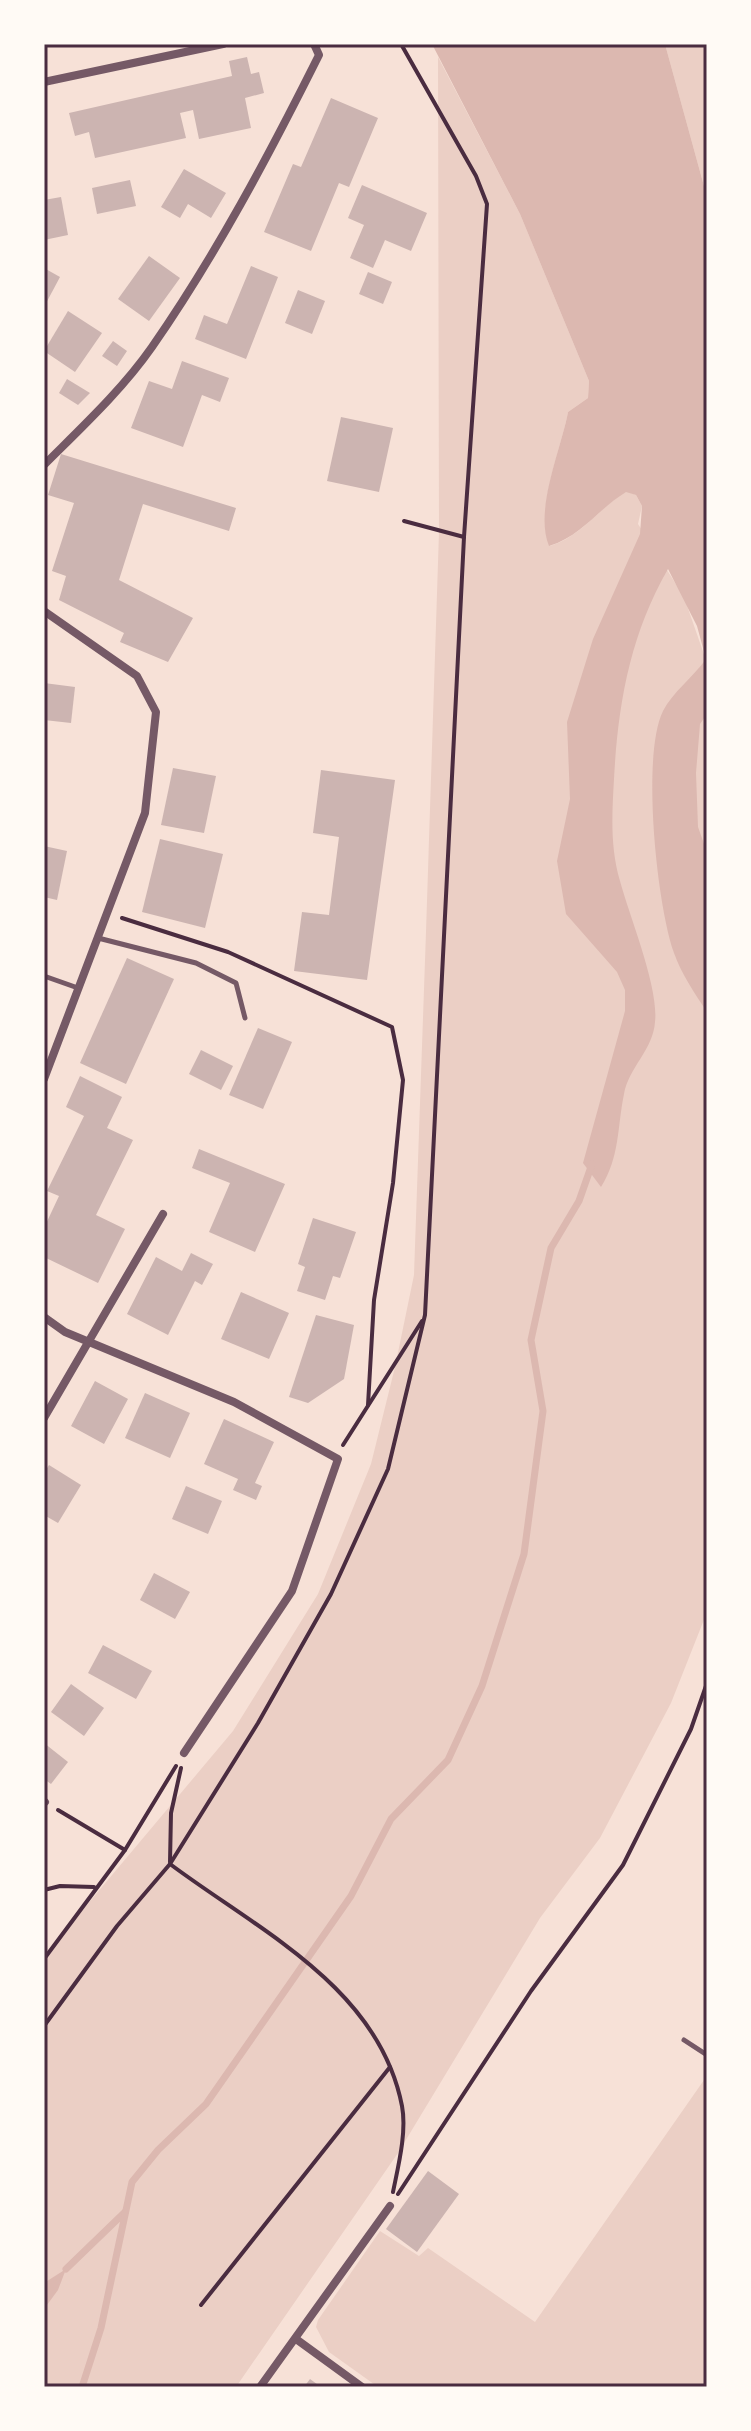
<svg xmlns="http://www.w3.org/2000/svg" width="751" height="2431" font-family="Commissioner,sans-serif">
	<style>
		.green { fill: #ebcfc5 }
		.water { fill: #dcb8b0 }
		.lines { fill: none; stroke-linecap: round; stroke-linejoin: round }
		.stream { stroke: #dcb8b0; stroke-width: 7 }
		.building { fill: #ccb4b1 }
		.path { stroke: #4a2c40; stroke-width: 4 }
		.service { stroke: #755966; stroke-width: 5 }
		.minor { stroke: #755966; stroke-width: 8 }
		.neatline { fill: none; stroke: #4a2c40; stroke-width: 3 }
	</style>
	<rect width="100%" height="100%" fill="#f7e1d7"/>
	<g class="green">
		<polygon points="665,44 707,44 707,197"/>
		<path d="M438 57 520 214 589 381 588 398 568 412C561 450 534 512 550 546 582 536 598 509 626 491L636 495 642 506 638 524 684 597 707 663V1612L671 1703 600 1838 540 1918 398 2153 236 2387H44V1956L233 1731 318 1594 371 1464 395 1367 414 1275 426 932 439 532Z"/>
		<polygon points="704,2080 707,2080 707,2387 378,2387 329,2352 316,2327 318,2320 380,2231 419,2256 428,2248 535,2322"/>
	</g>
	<g class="water">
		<path d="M432 44H665L707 197V714L700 724 696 773 698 827 707 852V1012C695 994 681 973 674 953 657 906 641 755 663 711 672 693 694 676 706 659L697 626 668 569C630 635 618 704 614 779 612 814 610 847 620 881 630 918 659 988 655 1022 653 1050 629 1067 624 1094 617 1128 620 1156 601 1187L583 1163 625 1011V990L617 972 566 914 557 861 570 799 567 722 593 639 640 534 642 506 636 495 626 492C598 509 582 536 549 546 534 510 561 450 568 412L588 398 589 381 520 214Z"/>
		<polygon points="66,2269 58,2290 44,2309 44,2283"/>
	</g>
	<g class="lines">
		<g class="stream">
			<polyline points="66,2269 125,2212"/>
			<polyline points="82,2387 101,2328 132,2182 158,2150 206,2104 351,1896 391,1819 448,1760 482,1686 524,1554 543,1411 531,1340 551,1248 579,1201 592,1164"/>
		</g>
	</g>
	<g class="building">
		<polygon points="247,57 251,74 259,72 264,93 245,98 251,128 199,139 193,110 180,113 186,138 95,158 89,132 75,136 69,113 232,76 229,61"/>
		<polygon points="331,98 378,118 349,187 339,183 311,251 264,232 293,164 301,167"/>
		<polygon points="184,169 226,193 211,218 188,204 180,218 161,207"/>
		<polygon points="130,180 136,206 97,214 92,188"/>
		<polygon points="362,185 427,213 411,251 385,240 373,268 350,258 364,225 348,218"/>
		<polygon points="61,197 68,235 44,240 44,200"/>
		<polygon points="149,256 180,278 149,321 118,299"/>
		<polygon points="251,266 278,277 246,359 195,339 204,315 227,324"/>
		<polygon points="44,268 60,277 44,307"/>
		<polygon points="368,272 392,282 383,304 359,294"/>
		<polygon points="298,290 325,301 312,334 285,323"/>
		<polygon points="68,311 102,333 75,372 44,351"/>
		<polygon points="113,341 127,351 117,366 102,356"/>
		<polygon points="182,361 229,378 220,402 202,395 183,447 131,428 149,381 172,389"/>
		<polygon points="67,379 90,393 78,405 59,393"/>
		<polygon points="341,417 393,428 379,492 327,481"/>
		<polygon points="61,454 236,508 229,531 143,504 119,580 193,618 168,662 120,642 124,633 59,600 66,576 52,571 74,503 48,495"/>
		<polygon points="44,683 75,687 71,723 44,720"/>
		<polygon points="173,768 216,776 204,833 161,825"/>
		<polygon points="321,770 395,780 367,980 294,971 302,912 329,915 339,837 313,833"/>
		<polygon points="160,839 223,854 205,928 142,912"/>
		<polygon points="44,846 67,851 57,900 44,897"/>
		<polygon points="127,958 174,979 126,1084 80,1063"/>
		<polygon points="258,1028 292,1042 263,1109 229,1095"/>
		<polygon points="201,1050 233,1066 221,1090 189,1074"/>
		<polygon points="80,1076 122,1097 107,1128 133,1140 96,1215 125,1229 98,1283 44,1257 44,1228 59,1196 47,1191 84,1116 66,1107"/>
		<polygon points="199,1149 285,1184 255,1252 209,1232 230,1183 192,1168"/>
		<polygon points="313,1218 356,1232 340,1278 333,1276 325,1300 297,1291 305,1267 298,1264"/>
		<polygon points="191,1253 213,1264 202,1285 195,1281 168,1335 127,1314 156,1257 182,1271"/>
		<polygon points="241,1292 289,1313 269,1359 221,1339"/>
		<polygon points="316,1315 354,1325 344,1379 308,1403 289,1397"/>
		<polygon points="95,1381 128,1399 104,1444 71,1426"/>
		<polygon points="145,1393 190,1413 170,1458 125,1438"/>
		<polygon points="224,1419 274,1442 255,1483 262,1486 256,1500 233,1490 238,1479 204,1464"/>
		<polygon points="49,1465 81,1485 58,1523 44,1515 44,1473"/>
		<polygon points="186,1486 222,1501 208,1534 172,1519"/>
		<polygon points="154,1573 190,1592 175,1619 140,1600"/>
		<polygon points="103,1645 152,1671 136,1699 88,1673"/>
		<polygon points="71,1684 104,1708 84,1736 51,1712"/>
		<polygon points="44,1743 68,1762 51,1784 44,1779"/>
		<polygon points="428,2171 459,2194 417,2252 386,2229"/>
		<polygon points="310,2379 321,2387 304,2387"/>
	</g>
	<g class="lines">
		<g class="path">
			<polyline points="404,521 464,537"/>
			<polyline points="122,918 228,952 392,1027 403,1080 393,1183 374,1300 368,1405"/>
			<polyline points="343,1445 422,1321"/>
			<polyline points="58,1810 125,1850"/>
			<polyline points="170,1862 171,1813 181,1768"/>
			<path d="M170 1864C258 1930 379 1987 402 2106 407 2132 398 2167 393 2192"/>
			<polyline points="44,1890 60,1886 94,1887"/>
			<polyline points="44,1959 125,1850 176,1766"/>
			<polyline points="44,2026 117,1926 170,1864 258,1723 331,1594 388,1469 425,1315 464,537 487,204 476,176 401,44"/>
			<polyline points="398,2194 531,1991 623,1865 691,1729 707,1683"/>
			<polyline points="201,2305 390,2067"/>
		</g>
		<g class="service">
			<polyline points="98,938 196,963 236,983 245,1018"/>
			<polyline points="44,976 78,988"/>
			<polyline points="684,2040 707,2055"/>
		</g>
		<g class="minor">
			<polyline points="44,82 223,44"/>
			<path d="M44 465C81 428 122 390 152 347 216 255 269 155 319 55L314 44"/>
			<polyline points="44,611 137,676 156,712 145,813 44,1079"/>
			<polyline points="44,1317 65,1332 234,1402 338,1459 292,1591 184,1753"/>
			<polyline points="44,1418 163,1214"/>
			<polyline points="44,1803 45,1802"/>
			<polyline points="296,2339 362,2387"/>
			<polyline points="260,2387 390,2206"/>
		</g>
	</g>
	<rect width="751" height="2431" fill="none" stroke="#fffaf5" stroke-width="92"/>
	<rect x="46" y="46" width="659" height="2339" class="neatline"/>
</svg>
